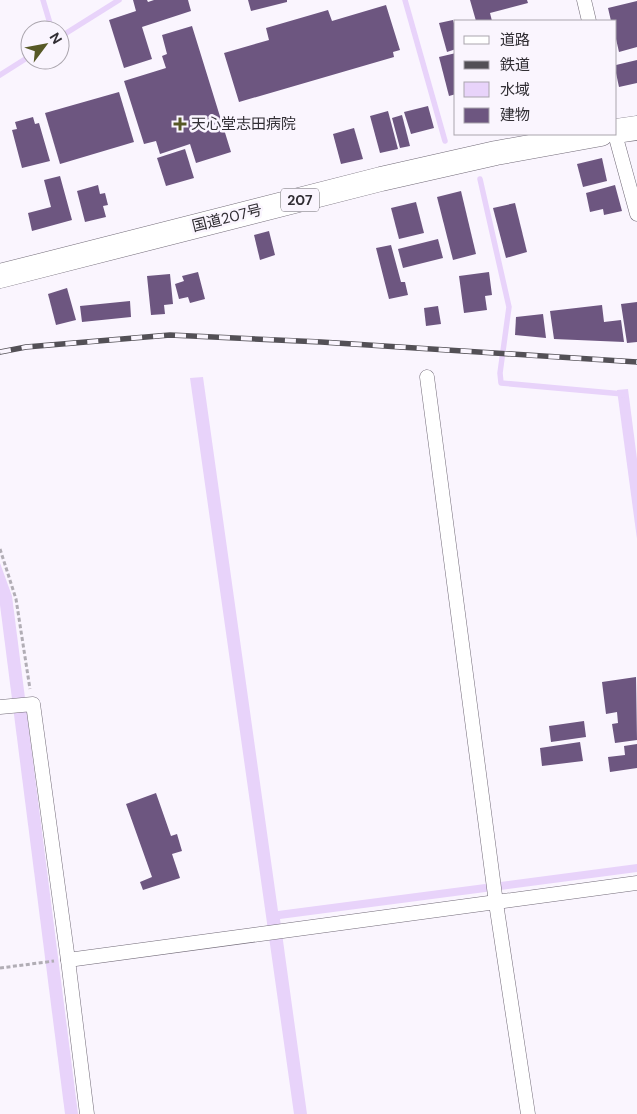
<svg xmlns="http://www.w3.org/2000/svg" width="637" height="1114" font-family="'DM Sans','Noto Sans JP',sans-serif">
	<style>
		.water { fill: #e8d3fa }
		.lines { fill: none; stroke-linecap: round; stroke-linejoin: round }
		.stream { stroke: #e8d3fa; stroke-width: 5.5 }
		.building { fill: #6d5680 }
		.minor-casing { stroke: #726b78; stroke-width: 15 }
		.trunk-casing { stroke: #726b78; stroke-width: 25 }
		.path { stroke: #b1adb5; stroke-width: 3; stroke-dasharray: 4 2.5; stroke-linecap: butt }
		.minor { stroke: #fff; stroke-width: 14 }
		.trunk { stroke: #fff; stroke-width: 24 }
		.rail-casing { stroke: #535056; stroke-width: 5.5 }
		.rail { stroke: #faf5fe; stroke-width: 4; stroke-dasharray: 11; stroke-linecap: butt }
		.poi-dot { fill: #575926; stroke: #faf5fe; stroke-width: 2 }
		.labels { text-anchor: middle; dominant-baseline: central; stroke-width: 5; stroke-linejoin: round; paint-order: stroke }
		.shield { fill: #faf5fe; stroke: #6d6a71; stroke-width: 1 }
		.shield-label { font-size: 14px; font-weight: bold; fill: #312e34 }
		.poi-label { font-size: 15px; fill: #312e34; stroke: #faf5fe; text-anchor: start }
		.street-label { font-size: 15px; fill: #312e34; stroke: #faf5fe }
	</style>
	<rect width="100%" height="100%" fill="#faf5fe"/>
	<g class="water">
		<polygon points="203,377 278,911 637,864 637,872 280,919 307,1114 294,1114 190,378"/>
		<polygon points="628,389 637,459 637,539 617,390"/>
		<polygon points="0,563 12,596 78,1114 65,1114 0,605"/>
	</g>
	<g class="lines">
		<g class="stream">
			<polyline points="43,0 52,30"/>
			<polyline points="405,0 445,141"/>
			<polyline points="60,37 119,0"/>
			<polyline points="0,75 30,56"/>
			<polyline points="480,179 509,307 500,373 501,383 623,394 623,395"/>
		</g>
	</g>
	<g class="building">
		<polygon points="133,0 147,0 148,2 154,0 188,0 191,11 142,27 152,59 124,68 109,20 136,11"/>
		<polygon points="248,0 287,0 287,2 251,11"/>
		<polygon points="470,0 527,0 528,3 490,13 492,21 476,21"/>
		<polygon points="637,1 637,47 619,52 616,39 616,21 611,21 608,8"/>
		<polygon points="386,5 400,50 393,52 394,57 239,102 224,53 269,40 266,28 328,10 332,21"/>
		<polygon points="453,20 456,30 456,49 447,52 439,23"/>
		<polygon points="192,26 231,152 196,163 190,144 160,154 156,141 144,144 124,81 166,68 162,56 167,54 162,35"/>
		<polygon points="456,53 456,94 449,96 439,57"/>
		<polygon points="637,60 637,83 619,87 616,73 616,65"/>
		<polygon points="119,92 134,142 60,164 45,113"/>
		<polygon points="428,106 434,128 411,134 404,112"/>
		<polygon points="388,111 398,149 380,153 370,116"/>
		<polygon points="402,115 410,146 400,148 392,118"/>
		<polygon points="33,117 35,124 39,123 50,161 22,168 12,130 17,129 15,122"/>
		<polygon points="354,128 363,159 341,164 333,134"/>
		<polygon points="185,149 194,178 166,186 157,158"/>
		<polygon points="602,158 607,181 583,187 577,164"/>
		<polygon points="60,176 72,220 32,231 28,213 51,207 44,180"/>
		<polygon points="98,185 100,194 105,193 108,205 103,206 106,217 85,222 77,191"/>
		<polygon points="615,185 622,211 604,215 603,209 590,212 586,193"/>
		<polygon points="461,191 476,254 453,260 437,197"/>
		<polygon points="416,202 424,233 399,239 391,208"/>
		<polygon points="515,203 527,252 506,258 493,208"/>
		<polygon points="269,231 275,255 260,260 254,235"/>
		<polygon points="438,239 443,258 403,268 398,249"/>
		<polygon points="391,245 401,282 405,282 408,295 389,299 376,248"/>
		<polygon points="198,272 205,299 190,303 188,297 179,299 175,284 184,281 182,276"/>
		<polygon points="489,272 492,295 485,296 487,310 464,313 459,276"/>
		<polygon points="170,274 173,304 164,305 165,314 151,315 147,276"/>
		<polygon points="67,288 76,320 56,325 48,294"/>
		<polygon points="130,301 131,317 82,322 80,306"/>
		<polygon points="637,302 637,342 627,343 621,304"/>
		<polygon points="602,305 604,322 621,320 624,342 554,339 550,311"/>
		<polygon points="438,306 441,324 426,326 424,308"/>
		<polygon points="543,314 546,338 515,335 516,317"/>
		<polygon points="636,677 637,740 615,743 612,724 618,723 617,712 606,714 602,682"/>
		<polygon points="584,721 586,737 551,742 549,726"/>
		<polygon points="580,742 583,761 542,766 540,748"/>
		<polygon points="637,744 637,768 610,772 608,757 625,755 624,746"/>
		<polygon points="156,793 171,836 177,834 182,851 172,854 180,878 143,890 140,882 152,877 126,804"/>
	</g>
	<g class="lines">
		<defs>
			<g id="minor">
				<polyline points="584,0 589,21"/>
				<polyline points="615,134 637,214"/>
				<polyline points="427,377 496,903 528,1114"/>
				<polyline points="0,707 33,704 68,960 87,1114"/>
				<polyline points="68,960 637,883"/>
			</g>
			<g id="trunk">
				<polyline points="616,131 637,128"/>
				<polyline points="0,276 381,179 496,153 601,134"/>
			</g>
		</defs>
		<use href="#minor" class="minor-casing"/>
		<use href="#trunk" class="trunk-casing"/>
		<g class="path">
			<polyline points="0,549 16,599 30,689"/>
			<polyline points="0,968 54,961"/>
		</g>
		<use href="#minor" class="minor"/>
		<use href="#trunk" class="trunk"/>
		<defs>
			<polyline id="rail" points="0,352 26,347 170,335 321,342 637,362"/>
		</defs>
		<use href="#rail" class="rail-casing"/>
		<use href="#rail" class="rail"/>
	</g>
	<path class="poi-dot" d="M177.5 116.5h5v5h5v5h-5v5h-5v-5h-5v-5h5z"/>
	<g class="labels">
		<rect class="shield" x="281" y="188.5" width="38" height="23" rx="4"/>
		<g class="shield-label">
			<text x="300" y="200">207</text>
		</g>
		<g class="poi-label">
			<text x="191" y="124">天心堂志田病院</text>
		</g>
		<g class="street-label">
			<text transform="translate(227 218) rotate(-14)">国道207号</text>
		</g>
	</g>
	<rect x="454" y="20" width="162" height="115" fill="#faf5fe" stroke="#aaa5ad"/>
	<rect x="464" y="36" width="25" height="8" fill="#ffffff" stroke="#aaa5ad"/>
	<text x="500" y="45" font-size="15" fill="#312e34">道路</text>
	<rect x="464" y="61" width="25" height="8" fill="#535056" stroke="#aaa5ad"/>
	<text x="500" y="70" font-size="15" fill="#312e34">鉄道</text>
	<rect x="464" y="82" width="25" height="15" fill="#e8d3fa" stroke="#aaa5ad"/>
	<text x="500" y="95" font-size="15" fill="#312e34">水域</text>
	<rect x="464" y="108" width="25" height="15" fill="#6d5680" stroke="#aaa5ad"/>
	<text x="500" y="120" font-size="15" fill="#312e34">建物</text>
	<g transform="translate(45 45) rotate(58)"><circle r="24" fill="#faf5fe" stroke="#aaa5ad"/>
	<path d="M0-4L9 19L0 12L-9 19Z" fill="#575926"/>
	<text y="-8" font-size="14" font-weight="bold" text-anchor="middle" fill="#312e34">N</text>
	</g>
</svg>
